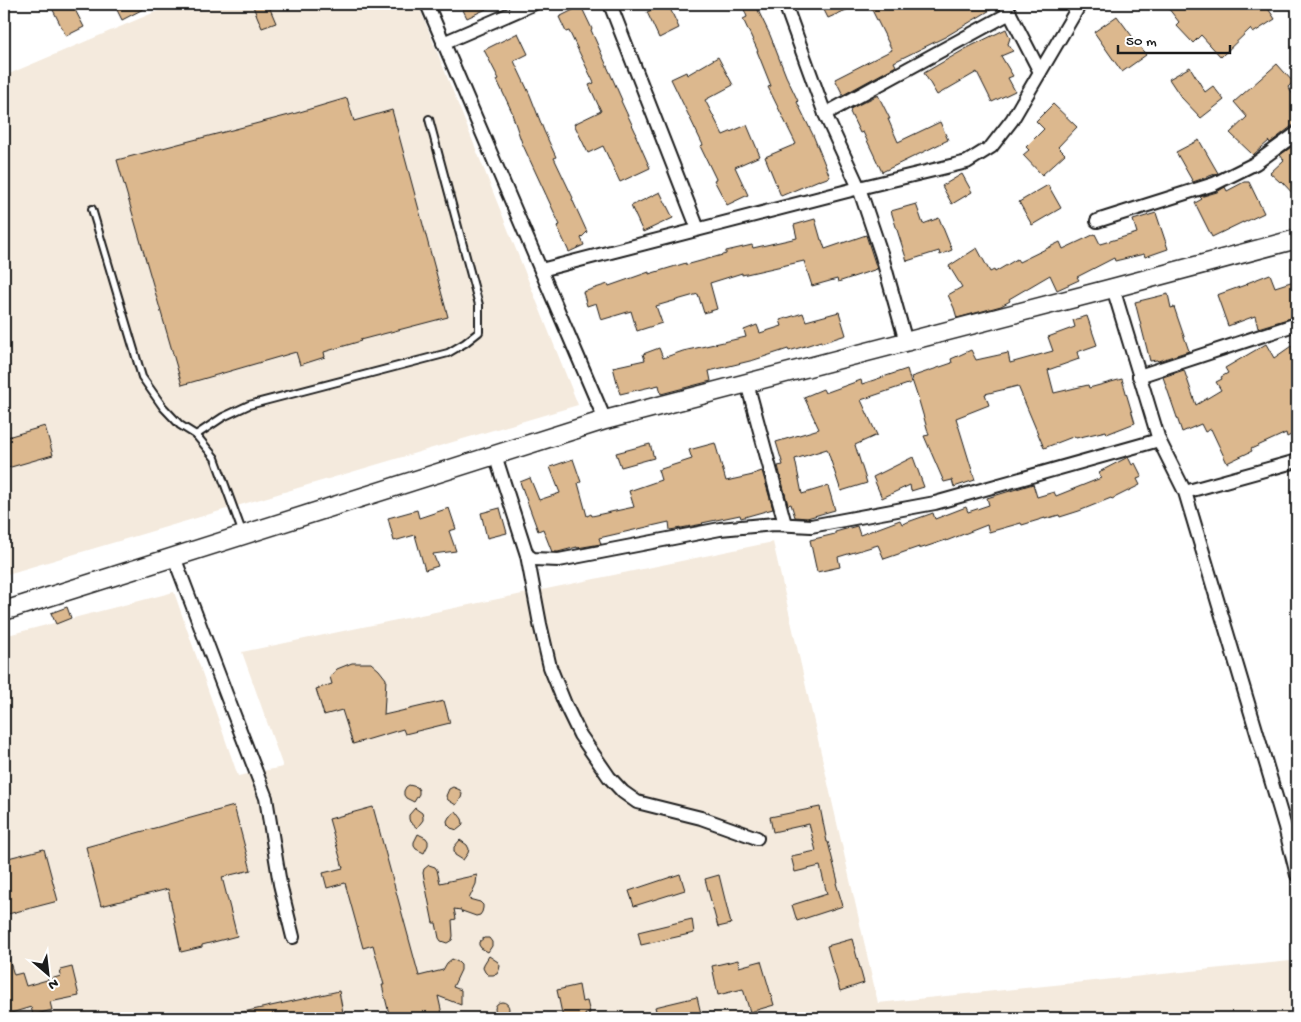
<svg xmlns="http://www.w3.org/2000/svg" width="1301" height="1022" font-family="'Gochi Hand',sans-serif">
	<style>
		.built { fill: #f4eadd }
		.building { fill: #dcb88e; stroke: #1c1c1c }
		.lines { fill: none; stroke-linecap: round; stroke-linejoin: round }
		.lane-casing { stroke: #1c1c1c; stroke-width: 10 }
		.street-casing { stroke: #1c1c1c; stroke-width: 16 }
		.secondary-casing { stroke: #1c1c1c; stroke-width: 21 }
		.lane { stroke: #fff; stroke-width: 6 }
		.street { stroke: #fff; stroke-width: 12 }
		.secondary { stroke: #fff; stroke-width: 18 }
	</style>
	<rect width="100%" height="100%" fill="#fff"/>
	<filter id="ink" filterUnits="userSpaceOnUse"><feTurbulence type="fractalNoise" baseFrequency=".02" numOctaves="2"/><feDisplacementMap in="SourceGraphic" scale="10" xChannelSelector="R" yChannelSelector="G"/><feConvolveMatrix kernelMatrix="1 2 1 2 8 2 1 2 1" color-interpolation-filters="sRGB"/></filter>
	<g filter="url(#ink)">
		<g class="built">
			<polygon points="174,4 418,4 578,405 4,575 4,76"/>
			<polygon points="773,542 878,1003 1290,961 1297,986 1297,1018 4,1018 4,636 174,592 238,776 283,767 242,652"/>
		</g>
		<g class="building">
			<polygon points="50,4 72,4 84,27 66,36"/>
			<polygon points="114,4 153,4 122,20"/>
			<polygon points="252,4 268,4 276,23 262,28"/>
			<polygon points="460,4 497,4 467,18"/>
			<polygon points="665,4 668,4 679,28 659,38 647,12"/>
			<polygon points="742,4 755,4 770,35 786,76 798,101 797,102 813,135 830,177 819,181 819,180 781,196 765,157 796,144 768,87 771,86 757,51 758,51 743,19 747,17"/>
			<polygon points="821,4 860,4 828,18"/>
			<polygon points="869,4 997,4 997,6 945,37 894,62 896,66 843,95 835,79 892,50"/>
			<polygon points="1165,4 1265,4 1275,19 1253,33 1250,29 1221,57 1201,35 1193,43 1176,25 1179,22"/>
			<polygon points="581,6 592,29 591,30 622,100 621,101 636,133 635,134 650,168 620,182 603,146 588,153 574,124 601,111 589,85 594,83 569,31 566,32 559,17"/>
			<polygon points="1117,16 1146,55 1122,72 1094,32"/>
			<polygon points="1006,29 1010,38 1008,44 1013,51 1001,56 1013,76 1008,78 1015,91 992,102 977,72 937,95 924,73 967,48"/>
			<polygon points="518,33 528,54 514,61 530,95 544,131 556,157 554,158 573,198 572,199 587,232 581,238 584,245 569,252 557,226 560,225 522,143 512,114 513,114 497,80 499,79 484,50"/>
			<polygon points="718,57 733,85 705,100 723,135 747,125 760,156 735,167 748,195 727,205 714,180 716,179 700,146 703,145 671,79 686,72 687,75"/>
			<polygon points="1277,64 1293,82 1288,87 1297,101 1297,125 1292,126 1270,143 1269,141 1253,155 1230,133 1247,117 1234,102"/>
			<polygon points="1190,67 1205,92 1213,86 1224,100 1201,118 1181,97 1169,79"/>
			<polygon points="878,95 890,119 888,119 898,142 940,122 948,140 882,172 863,132 860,133 850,112 851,111 850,109"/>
			<polygon points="347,98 354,121 392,110 448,317 360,340 361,341 324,352 325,357 300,365 296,352 182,385 117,160 293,114"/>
			<polygon points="1053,104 1077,127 1058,147 1065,154 1042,175 1023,155 1029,150 1026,147 1044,129 1036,121"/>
			<polygon points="1199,140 1218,173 1193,182 1176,152"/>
			<polygon points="1297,143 1297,198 1281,181 1280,182 1270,173 1284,160 1280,155"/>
			<polygon points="962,174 972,192 952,204 942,186"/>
			<polygon points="1244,182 1249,182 1264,213 1243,223 1243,222 1212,237 1195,203 1202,199 1200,197 1217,192 1225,187 1227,191"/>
			<polygon points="1048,185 1061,208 1032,225 1019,202"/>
			<polygon points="660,192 673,218 643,232 631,206"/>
			<polygon points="916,204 923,224 939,218 952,250 940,255 939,251 907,261 891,211"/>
			<polygon points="1156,213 1168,249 1145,257 1144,254 1115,261 1114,258 1077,277 1079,280 1057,290 1050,275 1009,299 1010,301 1001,306 957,318 954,308 948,295 962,287 949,266 977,248 990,272 994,270 995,272 1017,259 1019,262 1060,242 1063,249 1095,234 1100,244 1137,233 1133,220"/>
			<polygon points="815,219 821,240 822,240 825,249 866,235 877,269 838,282 837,279 812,286 804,261 742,275 742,273 710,283 717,309 704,313 698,294 656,306 662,323 637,331 631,311 601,320 596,303 587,306 583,292 608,284 609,286 649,272 649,274 686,263 686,265 726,254 726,251 752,245 753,248 797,238 794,225"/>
			<polygon points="1270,274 1275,287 1297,280 1297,316 1258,328 1255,316 1228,326 1217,295 1248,284 1247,283"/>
			<polygon points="1168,294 1171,308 1174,307 1189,351 1158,361 1157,360 1150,361 1135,302"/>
			<polygon points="839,312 846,335 821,343 821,341 789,351 788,349 754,360 709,371 711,381 661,394 659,385 620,394 613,367 645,360 643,354 659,348 663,358 683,351 746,337 744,330 757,325 760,333 782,326 780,320 803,313 806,321"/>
			<polygon points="1087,316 1097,345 1077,352 1079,359 1048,370 1054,393 1088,385 1089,388 1122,379 1135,423 1107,434 1106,431 1076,438 1075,436 1044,448 1018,386 985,394 989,405 956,418 975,480 954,487 952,480 944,482 924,436 929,435 919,401 911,377 952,363 951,359 971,350 976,360 1008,353 1010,363 1053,351 1048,337 1075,327 1073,320"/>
			<polygon points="1297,342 1297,432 1287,437 1286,433 1251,449 1252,451 1227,463 1211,429 1205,432 1201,424 1182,432 1163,377 1184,370 1196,405 1221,390 1216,382 1222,379 1221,377 1228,373 1225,368 1266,344 1274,358"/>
			<polygon points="907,369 911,383 861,400 877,435 855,445 867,483 841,491 827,449 795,459 802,494 828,486 835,510 807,518 795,517 791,504 788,505 778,466 783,465 776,442 819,429 804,397 823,389 825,393 861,380 862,384"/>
			<polygon points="45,426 53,455 4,469 4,438"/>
			<polygon points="715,443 726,481 753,475 753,474 762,471 773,509 741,518 740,515 702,523 703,524 670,530 669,522 599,538 601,544 577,548 577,547 558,552 552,552 543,529 538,531 520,482 530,478 539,500 560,493 550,467 573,459 581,482 578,483 587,516 591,514 592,516 634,507 629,491 661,480 658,470 692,459 689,450"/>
			<polygon points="650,444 654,458 621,467 616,453"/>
			<polygon points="913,457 924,487 911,491 910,485 882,498 873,477"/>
			<polygon points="1128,457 1132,465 1135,463 1142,477 1137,479 1140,485 1112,499 1111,498 1079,511 1060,517 1059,515 1045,519 1045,518 1022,525 1021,523 989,532 987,525 946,541 946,540 919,549 919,547 884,559 878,545 838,557 840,567 817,572 810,540 835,534 835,532 857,526 860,535 900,520 902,524 933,513 935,519 966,507 968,512 989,505 987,498 1033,484 1037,497 1054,492 1056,496 1101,478 1099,472"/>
			<polygon points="449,508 456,529 449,531 456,551 433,554 438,566 425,570 415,535 394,541 388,518 417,510 419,518"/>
			<polygon points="500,508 507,533 487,538 481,513"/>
			<polygon points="67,607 71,618 56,624 51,613"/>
			<polygon points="352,663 371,663 379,670 386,679 384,715 444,701 450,723 405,734 403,729 353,744 342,710 324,715 316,689 332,684 330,677 337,669"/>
			<polygon points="409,785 417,787 419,790 419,794 414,802 406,798 404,795 404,791 406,787"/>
			<polygon points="453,787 460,790 462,794 461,798 456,805 448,800 446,796 449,789"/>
			<polygon points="234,806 251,870 222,877 237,936 202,945 202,947 181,952 168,889 101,906 86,847"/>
			<polygon points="373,807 419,976 443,970 447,963 452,959 458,962 461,965 461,970 453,987 461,990 461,1005 438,996 443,1018 390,1018 382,985 384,985 373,945 363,948 345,883 327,888 323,873 343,868 329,819"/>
			<polygon points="820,807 827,842 828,842 838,882 836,883 843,906 797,921 792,905 827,894 820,866 795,872 791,856 816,851 809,824 773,832 770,817"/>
			<polygon points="415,808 422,813 423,817 423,820 417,828 410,822 409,819 409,815"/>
			<polygon points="456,811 462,819 463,823 462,826 457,830 451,828 448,825 447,821 449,817"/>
			<polygon points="418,834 426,838 428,841 428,845 424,853 416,849 414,846 414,842"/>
			<polygon points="460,840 467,845 469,849 468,853 463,860 455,855 454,851 454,847"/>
			<polygon points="44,849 58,901 4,915 4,859"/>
			<polygon points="429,865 435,867 437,870 440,883 477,875 476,884 469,899 480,902 483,905 483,908 482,912 480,915 476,916 462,911 462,913 461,910 454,909 456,919 452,920 453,936 452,940 447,943 441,941 439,938 436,923 433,923 423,873 424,869"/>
			<polygon points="680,874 685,890 634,906 629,891"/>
			<polygon points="719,875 731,924 718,927 705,879"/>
			<polygon points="692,919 694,933 641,945 638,932"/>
			<polygon points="484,938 489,938 492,942 492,946 488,952 481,948 479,945 479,942"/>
			<polygon points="852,939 864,983 840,991 827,946"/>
			<polygon points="4,953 7,953 14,975 22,973 26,986 61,976 60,970 72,967 79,996 50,1002 52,1010 33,1015 31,1007 8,1014 4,999"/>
			<polygon points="489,956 498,962 500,966 499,970 497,974 493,975 488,975 485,972 483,968 484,964"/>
			<polygon points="738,960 739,967 761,961 774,1005 750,1012 743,989 718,995 712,966"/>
			<polygon points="579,985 582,1002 587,1001 590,1013 585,1014 586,1018 563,1018 557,990"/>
			<polygon points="339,991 344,1018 239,1018 239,1013"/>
			<polygon points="697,997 702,1018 658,1018 655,1007"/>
			<circle cx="502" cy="1009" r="7"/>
		</g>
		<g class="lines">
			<defs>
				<g id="lane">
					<polyline points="92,209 142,377 163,407 180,425 196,435 215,458 243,534"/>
					<polyline points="196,435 223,417 249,405 448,353 465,343 479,332 479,305 429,119"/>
				</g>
				<g id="street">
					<polyline points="427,4 605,420"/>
					<polyline points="610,4 698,229"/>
					<polyline points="785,4 825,114 859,188 881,253 906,342"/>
					<polyline points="1005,4 1040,72"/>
					<polyline points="443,43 533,4"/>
					<polyline points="825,114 1010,13"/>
					<polyline points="1097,221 1214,184 1256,163 1297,133"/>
					<polyline points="541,270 859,188 967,162 991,147 1012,120 1080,4"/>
					<polyline points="1113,288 1159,440 1185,492 1285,827 1297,875"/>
					<polyline points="1139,376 1297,324"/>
					<polyline points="747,383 785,524"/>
					<polyline points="495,455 527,555 540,624 550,667 565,704 580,735 609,777 623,792 637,802 701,818 757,838"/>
					<polyline points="1185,492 1297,461"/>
					<polyline points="527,555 533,559 559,560 720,529 774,524 811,526 935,503 1159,440"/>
					<polyline points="174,557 226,694 266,798 280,884 293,937"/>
				</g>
				<polyline id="secondary" points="4,611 605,420 1113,288 1297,239"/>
			</defs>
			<use href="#lane" class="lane-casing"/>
			<use href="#street" class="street-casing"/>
			<use href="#secondary" class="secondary-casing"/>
			<use href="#lane" class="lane"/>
			<use href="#street" class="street"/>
			<use href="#secondary" class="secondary"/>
		</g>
	</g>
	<rect width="1301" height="1022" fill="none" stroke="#fff" stroke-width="20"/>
	<rect x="10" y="10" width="1281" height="1002" fill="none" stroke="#1c1c1c" stroke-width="2" filter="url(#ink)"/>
	<g transform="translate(48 974) rotate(152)" stroke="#ffffff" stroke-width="4" paint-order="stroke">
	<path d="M0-4L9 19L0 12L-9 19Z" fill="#1c1c1c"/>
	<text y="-8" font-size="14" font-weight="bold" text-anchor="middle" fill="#1c1c1c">N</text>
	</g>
	<path d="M1118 45v8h112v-8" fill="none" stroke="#1c1c1c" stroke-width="2.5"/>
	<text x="1126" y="45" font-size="15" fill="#1c1c1c" stroke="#ffffff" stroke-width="4" paint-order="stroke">50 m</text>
</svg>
